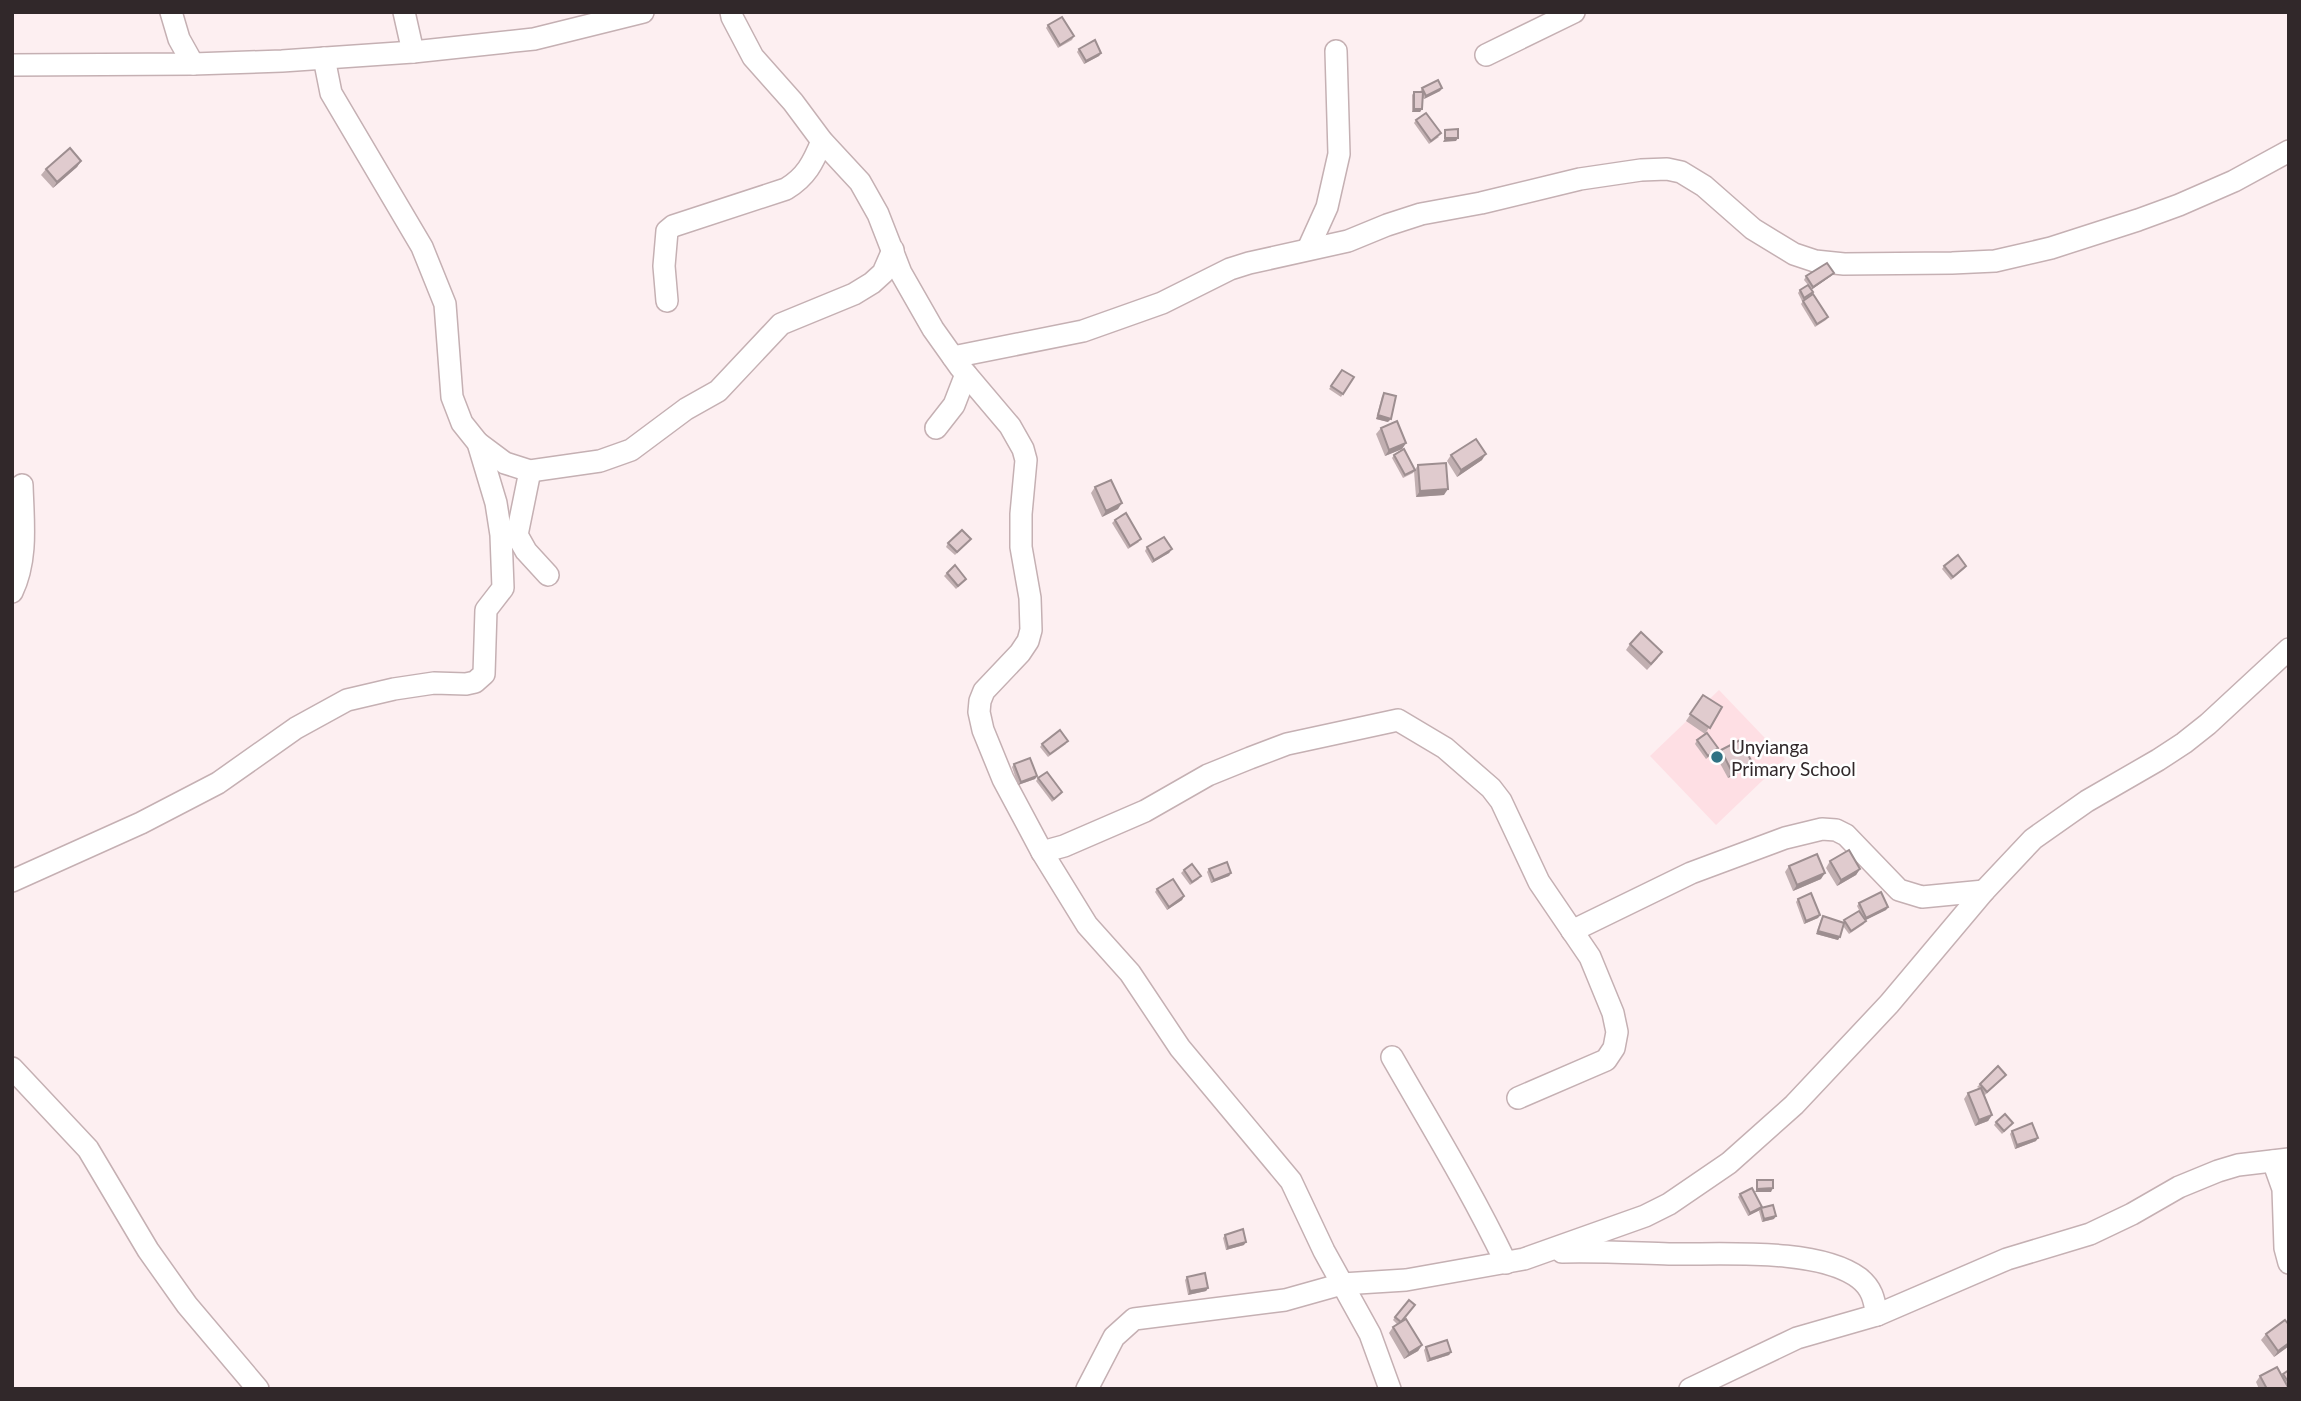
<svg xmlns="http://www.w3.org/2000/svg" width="2301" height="1401" font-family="Lato,sans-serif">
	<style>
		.built { fill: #fedfe4 }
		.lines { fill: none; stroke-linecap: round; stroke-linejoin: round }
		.minor-casing { stroke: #c5b0b3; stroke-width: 24 }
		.minor { stroke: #fff; stroke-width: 21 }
		.wall { fill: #c1afb1 }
		.shaded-wall { fill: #9d8e90 }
		.building { fill: #e0cbce; stroke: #9d8e90; stroke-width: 2 }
		.poi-dot { fill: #307284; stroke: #fff; stroke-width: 2.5 }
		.labels { text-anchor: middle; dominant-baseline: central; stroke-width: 5; stroke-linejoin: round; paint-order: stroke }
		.poi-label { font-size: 19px; fill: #31282a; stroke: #fff; text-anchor: start }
	</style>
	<rect width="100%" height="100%" fill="#fdeff1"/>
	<polygon class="built" points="1719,690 1785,759 1716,825 1650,756"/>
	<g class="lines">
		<defs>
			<g id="minor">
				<polyline points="171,12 179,39 193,64"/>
				<polyline points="404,12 413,52"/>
				<polyline points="731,12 732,17 753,57 793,102 822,141 860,182 878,214 901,273 933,329 960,367 1010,426 1023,449 1026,460 1021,514 1021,547 1030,598 1031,630 1028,641 1020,653 984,691 980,701 979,712 983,730 1003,779 1042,852 1087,925 1130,973 1180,1048 1291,1181 1324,1251 1370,1334 1390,1389"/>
				<polyline points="1486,55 1574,12"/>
				<polyline points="12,65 193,64 282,61 413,52 534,39 643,12"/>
				<polyline points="1308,249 1327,207 1339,154 1336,51"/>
				<path d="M667 301 664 266 667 231 673 226 786 189C806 177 813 163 822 141"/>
				<polyline points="953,357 1083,331 1162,303 1230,269 1249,263 1348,241 1387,225 1421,214 1481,203 1580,179 1641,170 1667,169 1681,172 1704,186 1753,229 1794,254 1815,261 1844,264 1952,263 1995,261 2051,248 2138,220 2179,205 2234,181 2289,151"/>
				<polyline points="936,428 954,405 966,374"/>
				<polyline points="478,443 505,463 530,471 600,461 631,450 686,409 718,391 781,324 854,294 872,283 883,273 893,250"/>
				<polyline points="530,471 517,535 526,551 548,575"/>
				<path d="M12 592C28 559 23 521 22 485"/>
				<polyline points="1042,852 1064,846 1145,811 1208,775 1250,758 1287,744 1398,720 1445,748 1491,788 1501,801 1539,882 1590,957 1613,1013 1617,1032 1614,1048 1606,1060 1518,1098"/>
				<polyline points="12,881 141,823 218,783 296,728 347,700 394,689 434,683 466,684 475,682 484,674 486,610 503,588 501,535 496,503 478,443 462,423 452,397 445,304 422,247 331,93 324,58"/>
				<polyline points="1572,931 1691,873 1785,838 1822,829 1836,830 1846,835 1899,890 1922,897 1984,891"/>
				<path d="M1392 1057C1431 1125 1472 1192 1506 1263"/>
				<polyline points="12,1068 88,1149 148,1250 187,1305 258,1389"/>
				<polyline points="2273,1161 2283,1189 2285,1248 2289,1263"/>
				<path d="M1562 1252C1598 1251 1633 1253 1669 1254 1720 1255 1817 1247 1859 1278 1872 1288 1874 1299 1877 1315"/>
				<polyline points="1087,1389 1114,1337 1134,1319 1285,1300 1342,1284 1406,1280 1524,1259 1645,1216 1669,1204 1729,1163 1794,1105 1889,1004 1984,891 2033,839 2087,801 2158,760 2184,743 2208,724 2289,649"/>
				<polyline points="1690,1389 1797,1338 1877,1315 2007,1259 2090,1234 2132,1214 2179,1187 2218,1171 2238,1165 2289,1159"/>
			</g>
		</defs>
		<use href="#minor" class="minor-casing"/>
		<use href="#minor" class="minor"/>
	</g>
	<g class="wall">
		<polygon points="1048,25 1074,36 1072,40 1058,48 1046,28"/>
		<polygon points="1079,49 1101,53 1099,56 1084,64 1077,52"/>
		<polygon points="1422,88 1442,88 1440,91 1424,99 1422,97 1422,109 1420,112 1412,112 1412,95 1414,92 1420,92"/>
		<polygon points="1416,120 1439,137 1429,144 1414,123"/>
		<polygon points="81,161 77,167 53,188 41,175 46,169"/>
		<polygon points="1806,276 1831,276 1811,290 1810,295 1802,301 1798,293 1800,290 1808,285 1804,280"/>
		<polygon points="1803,301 1828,317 1826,320 1815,327 1801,304"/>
		<polygon points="1342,370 1354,377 1341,397 1329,389"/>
		<polygon points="1384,393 1388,422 1376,419 1382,396"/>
		<polygon points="1381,428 1406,443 1402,449 1385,456 1376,434"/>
		<polygon points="1394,455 1415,470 1413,473 1403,478 1392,458"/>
		<polygon points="1451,455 1482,460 1457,477 1447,461"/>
		<polygon points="1418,465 1444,495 1416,497 1414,471"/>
		<polygon points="1095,487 1118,509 1102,517 1091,493"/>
		<polygon points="1115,520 1139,542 1128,549 1112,523"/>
		<polygon points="971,539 955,555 946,547 948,543"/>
		<polygon points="1147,547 1172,549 1169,553 1152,563 1145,551"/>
		<polygon points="1944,566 1966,566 1964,569 1951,580 1942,569"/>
		<polygon points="947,573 966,579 956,589 944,576"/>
		<polygon points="1630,644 1658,658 1647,670 1626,650"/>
		<polygon points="1703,695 1722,707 1705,734 1686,721"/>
		<polygon points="1697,740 1716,751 1706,759 1695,744"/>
		<polygon points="1042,744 1066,744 1048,757 1040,747"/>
		<polygon points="1721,750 1752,762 1748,768 1728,778 1716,756"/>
		<polygon points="1014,764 1037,776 1035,779 1018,785 1012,767"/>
		<polygon points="1038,778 1062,792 1052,802 1036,781"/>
		<polygon points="1830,861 1860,869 1856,875 1837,886 1826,868"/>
		<polygon points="1789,866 1821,879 1793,891 1785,872"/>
		<polygon points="1209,869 1231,873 1229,876 1211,883 1207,872"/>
		<polygon points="1184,870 1199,879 1190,885 1181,873"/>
		<polygon points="1157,889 1184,896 1182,900 1167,910 1155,892"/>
		<polygon points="1798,899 1820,915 1818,918 1804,924 1796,902"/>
		<polygon points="1859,903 1888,907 1886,910 1865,920 1864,924 1849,934 1843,926 1838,940 1816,934 1821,919 1823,916 1843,922 1844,920 1861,914 1857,906"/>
		<polygon points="2006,1075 1985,1095 1984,1094 1992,1115 1988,1121 1975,1126 1964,1099 1968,1093 1979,1088 1977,1087 1980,1084"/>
		<polygon points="1996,1122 2013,1123 2002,1134 1994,1125"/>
		<polygon points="2012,1131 2036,1141 2015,1149 2010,1134"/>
		<polygon points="1740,1194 1760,1210 1748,1216 1738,1197"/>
		<polygon points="1761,1208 1774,1219 1762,1222 1759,1211"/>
		<polygon points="1225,1235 1244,1245 1226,1250 1223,1238"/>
		<polygon points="1187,1277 1208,1288 1206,1291 1188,1295 1185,1280"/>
		<polygon points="1395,1317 1402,1321 1422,1345 1418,1351 1404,1359 1389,1333 1393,1327 1397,1324 1393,1320"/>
		<polygon points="2289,1325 2289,1346 2274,1357 2261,1340 2266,1334"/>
		<polygon points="1426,1347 1451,1352 1449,1355 1427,1362 1424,1350"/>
		<polygon points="2289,1370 2289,1389 2259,1389 2256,1382 2260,1376 2282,1375"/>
	</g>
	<g class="shaded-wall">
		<polygon points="1101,53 1099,56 1084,64 1086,61"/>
		<polygon points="1442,88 1440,91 1424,99 1426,96"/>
		<polygon points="1414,109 1422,109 1420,112 1412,112"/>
		<polygon points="1445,138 1458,138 1456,141 1443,142"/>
		<polygon points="81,161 77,167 53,188 57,182"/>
		<polygon points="1834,273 1831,276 1811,290 1813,287"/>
		<polygon points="1378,415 1391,419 1388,422 1376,419"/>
		<polygon points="1406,443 1402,449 1385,456 1389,450"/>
		<polygon points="1486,454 1482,460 1457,477 1461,470"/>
		<polygon points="1448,489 1444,495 1416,497 1420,491"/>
		<polygon points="1122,503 1118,509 1102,517 1106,511"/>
		<polygon points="1172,549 1169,553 1152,563 1154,560"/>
		<polygon points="1752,762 1748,768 1728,778 1732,772"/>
		<polygon points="1037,776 1035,779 1018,785 1021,782"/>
		<polygon points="1860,869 1856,875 1837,886 1841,880"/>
		<polygon points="1231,873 1229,876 1211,883 1214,880"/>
		<polygon points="1825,873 1821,879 1793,891 1797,885"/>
		<polygon points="1184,896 1182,900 1167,910 1169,907"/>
		<polygon points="1888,907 1886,910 1864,921 1866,918"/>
		<polygon points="1820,915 1818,918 1804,924 1806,921"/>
		<polygon points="1818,931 1840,937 1838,940 1816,934"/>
		<polygon points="1992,1115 1988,1121 1975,1126 1979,1120"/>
		<polygon points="2038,1138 2036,1141 2015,1149 2017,1145"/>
		<polygon points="1773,1188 1771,1192 1755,1192 1757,1189"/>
		<polygon points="1762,1207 1760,1210 1748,1216 1750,1213"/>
		<polygon points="1776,1216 1774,1219 1762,1222 1764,1219"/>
		<polygon points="1246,1242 1244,1245 1226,1250 1228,1247"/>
		<polygon points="1208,1288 1206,1291 1188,1295 1190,1291"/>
		<polygon points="2289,1343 2289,1346 2274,1357 2278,1351"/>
		<polygon points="1422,1345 1418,1351 1404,1359 1409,1353"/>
		<polygon points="1451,1352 1449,1355 1427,1362 1430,1359"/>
	</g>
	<g class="building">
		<polygon points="1062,17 1074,36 1060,45 1048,25"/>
		<polygon points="1095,40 1101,53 1086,61 1079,49"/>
		<polygon points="1438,80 1442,88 1426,96 1422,88"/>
		<polygon points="1414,92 1423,92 1422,109 1414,109"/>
		<polygon points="1426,113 1441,133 1431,141 1416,120"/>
		<polygon points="1458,129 1458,138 1445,138 1445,130"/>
		<polygon points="70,148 81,161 57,182 46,169"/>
		<polygon points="1827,263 1834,273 1813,287 1806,276"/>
		<polygon points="1808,285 1813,292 1804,298 1800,290"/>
		<polygon points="1813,294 1828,317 1817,324 1803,301"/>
		<polygon points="1342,370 1354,377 1343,394 1331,386"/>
		<polygon points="1384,393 1396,396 1391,419 1378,415"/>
		<polygon points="1397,421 1406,443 1389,450 1381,428"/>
		<polygon points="1476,439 1486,454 1461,470 1451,455"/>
		<polygon points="1404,449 1415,470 1405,475 1394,455"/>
		<polygon points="1446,463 1448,489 1420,491 1418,465"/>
		<polygon points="1111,480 1122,503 1106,511 1095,487"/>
		<polygon points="1126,513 1141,539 1130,546 1115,520"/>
		<polygon points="962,530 971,539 957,552 948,543"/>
		<polygon points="1164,537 1172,549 1154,560 1147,547"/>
		<polygon points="1958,555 1966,566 1953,577 1944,566"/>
		<polygon points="955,565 966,579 958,586 947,573"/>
		<polygon points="1641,632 1662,652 1651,664 1630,644"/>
		<polygon points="1703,695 1722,707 1710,728 1690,714"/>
		<polygon points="1060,730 1068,741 1050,754 1042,744"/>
		<polygon points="1707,733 1718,748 1708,756 1697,740"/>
		<polygon points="1740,740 1752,762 1732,772 1721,750"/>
		<polygon points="1030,758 1037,776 1021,782 1014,764"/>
		<polygon points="1047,772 1062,792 1054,799 1038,778"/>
		<polygon points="1849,850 1860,869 1841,880 1830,861"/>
		<polygon points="1817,854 1825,873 1797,885 1789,866"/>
		<polygon points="1227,862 1231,873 1214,880 1209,869"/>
		<polygon points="1192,864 1201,876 1192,882 1184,870"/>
		<polygon points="1173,879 1184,896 1169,907 1157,889"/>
		<polygon points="1881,892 1888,907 1866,918 1859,903"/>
		<polygon points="1811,893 1820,915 1806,921 1798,899"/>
		<polygon points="1859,911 1866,921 1851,931 1844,920"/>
		<polygon points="1823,916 1844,923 1840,937 1818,931"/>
		<polygon points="1998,1066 2006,1075 1987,1092 1980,1084"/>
		<polygon points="1981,1088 1992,1115 1979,1120 1968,1093"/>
		<polygon points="2005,1114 2013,1123 2004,1131 1996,1122"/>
		<polygon points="2032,1123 2038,1138 2017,1145 2012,1131"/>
		<polygon points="1757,1180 1773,1180 1773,1188 1757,1189"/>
		<polygon points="1752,1188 1762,1207 1750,1213 1740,1194"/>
		<polygon points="1773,1205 1776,1216 1764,1219 1761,1208"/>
		<polygon points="1243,1229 1246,1242 1228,1247 1225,1235"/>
		<polygon points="1205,1273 1208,1288 1190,1291 1187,1277"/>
		<polygon points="1409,1300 1415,1305 1401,1322 1395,1317"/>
		<polygon points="1406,1319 1422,1345 1409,1353 1393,1327"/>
		<polygon points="2285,1320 2289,1325 2289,1343 2278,1351 2266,1334"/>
		<polygon points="1447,1340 1451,1352 1430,1359 1426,1347"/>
		<polygon points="2277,1367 2289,1389 2267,1389 2260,1376"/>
		<polygon points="2289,1370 2289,1383 2283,1374"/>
	</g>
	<circle class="poi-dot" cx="1717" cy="757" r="7"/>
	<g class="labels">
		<g class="poi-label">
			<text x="1731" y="746">Unyianga<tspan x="1731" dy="22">Primary School</tspan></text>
		</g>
	</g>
	<rect width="2301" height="1401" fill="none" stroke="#31282a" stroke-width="28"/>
</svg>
